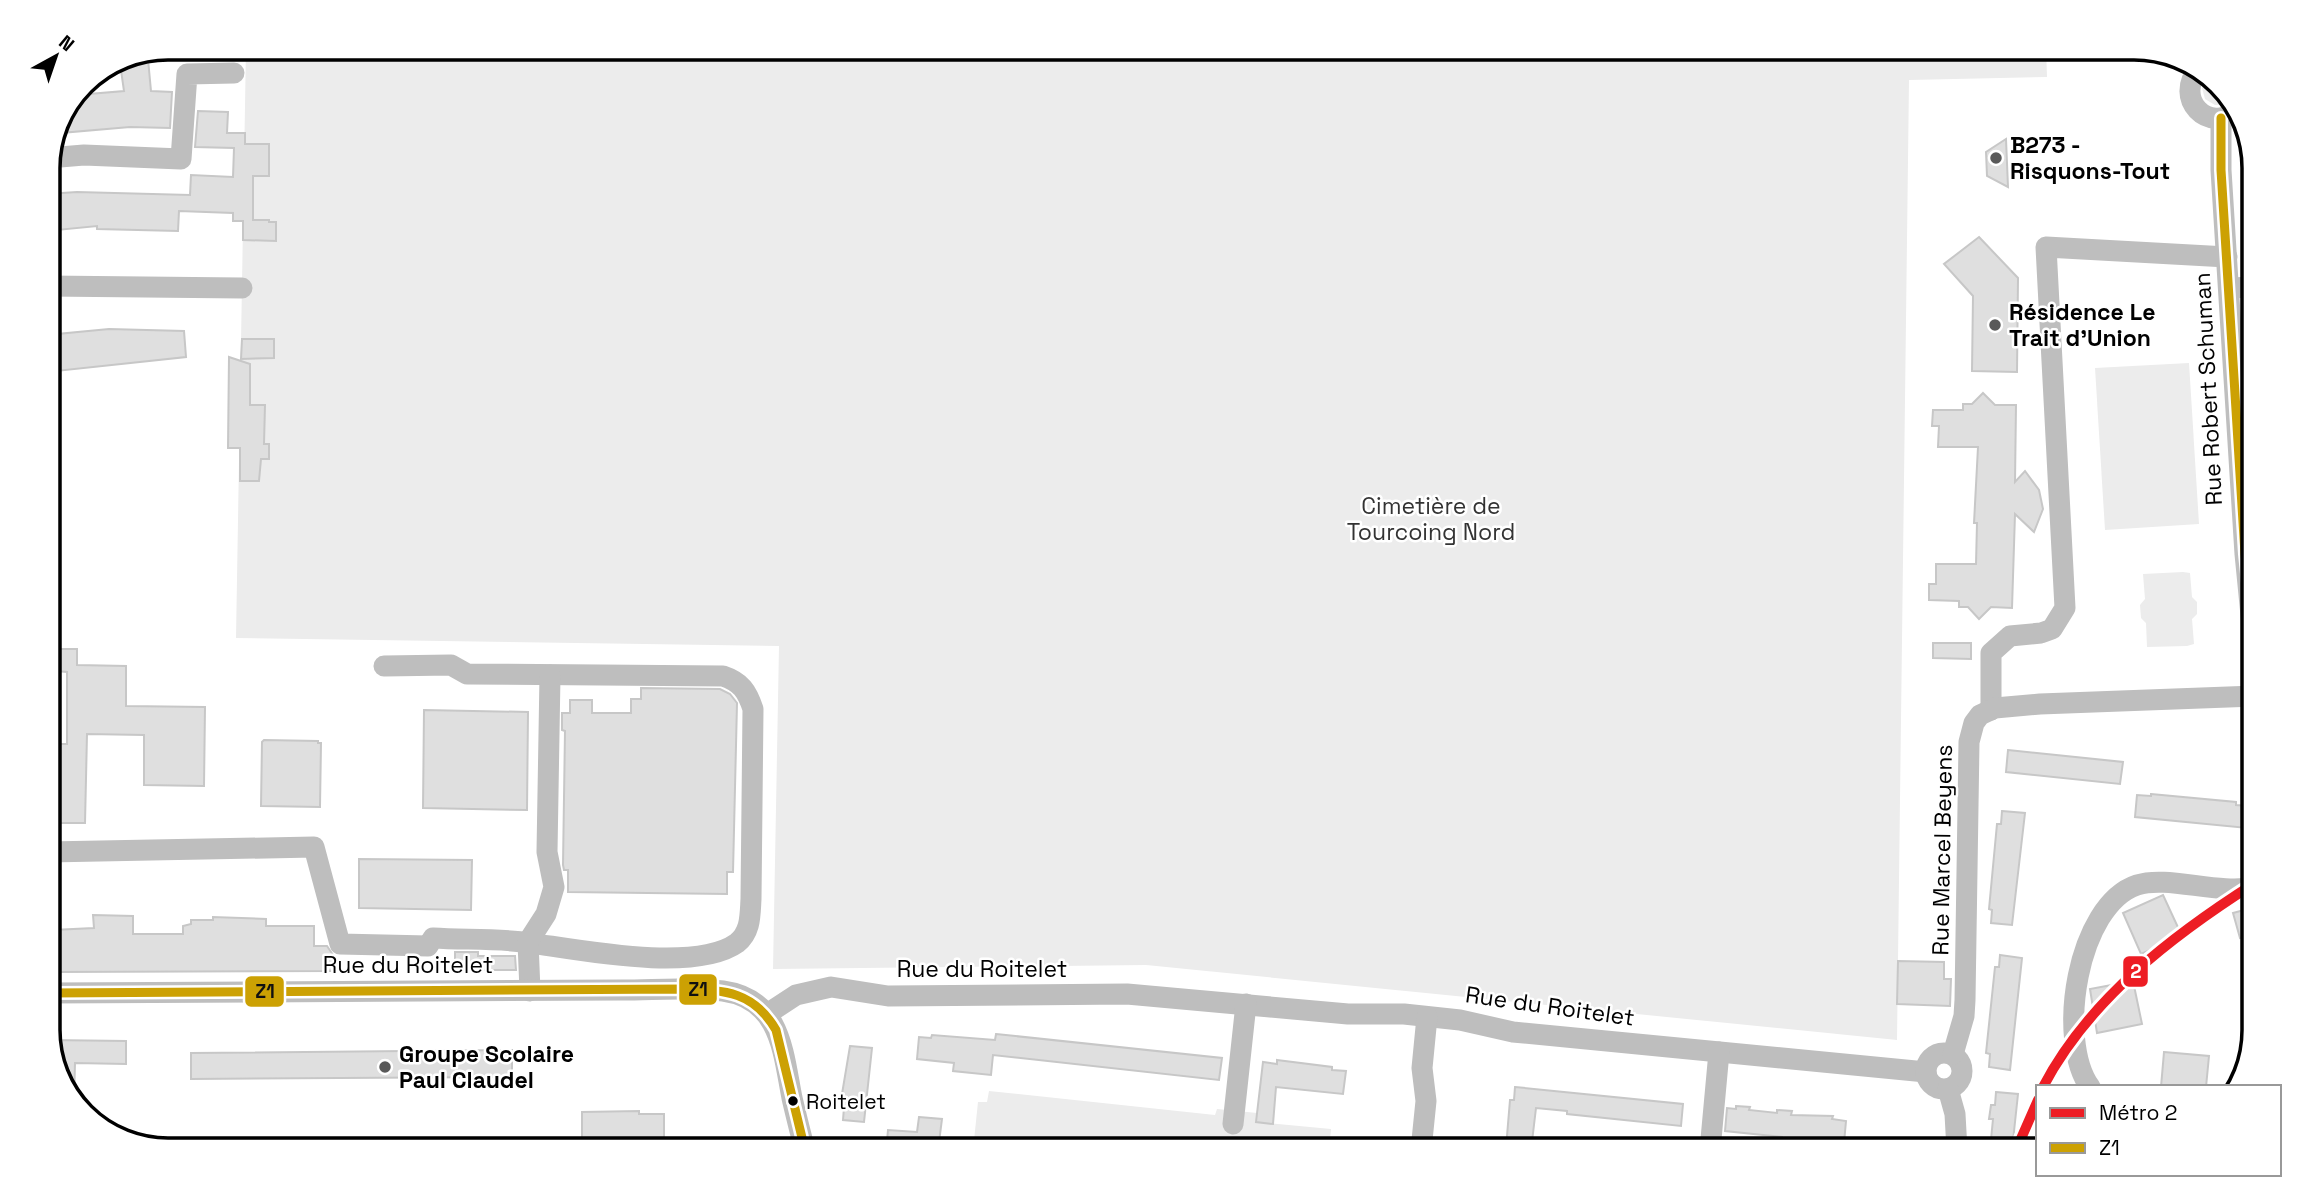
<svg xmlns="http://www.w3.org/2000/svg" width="2302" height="1197" font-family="'Space Grotesk',sans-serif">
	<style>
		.green { fill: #ececec }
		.building { fill: #dfdfdf; stroke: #c7c7c7; stroke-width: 2 }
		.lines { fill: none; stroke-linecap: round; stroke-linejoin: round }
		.minor { stroke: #bebebe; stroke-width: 21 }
		.bus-1-casing { stroke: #fff; stroke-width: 14 }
		.bus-1 { stroke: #cca103; stroke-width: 9 }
		.metro-1-casing { stroke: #fff; stroke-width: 16 }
		.metro-1 { stroke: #ed1d24; stroke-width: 10 }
		.poi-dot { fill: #595959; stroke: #fff; stroke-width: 2.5 }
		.bus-dot { fill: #000; stroke: #fff; stroke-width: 2.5 }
		.labels { text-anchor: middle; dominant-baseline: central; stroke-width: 5; stroke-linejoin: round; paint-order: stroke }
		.bus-label { font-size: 21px; fill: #000; stroke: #fff; text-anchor: start }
		.poi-label { font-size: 23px; font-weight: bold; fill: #000; stroke: #fff; text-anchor: start }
		.street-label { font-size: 23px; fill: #000; stroke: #fff }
		.park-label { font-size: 23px; fill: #333; stroke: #fff }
		.rim { fill: none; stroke: #000; stroke-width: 3.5 }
		.line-badge { stroke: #fff; stroke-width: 2.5 }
		.badge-label { font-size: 19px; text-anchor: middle; font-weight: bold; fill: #fff }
		.pale-badge-label { font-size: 19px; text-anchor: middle; font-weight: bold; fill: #111 }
	</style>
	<rect width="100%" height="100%" fill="#fff"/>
	<g class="green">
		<polygon points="246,47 2046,47 2047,77 1909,80 1897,1040 1146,965 773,969 779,646 236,638"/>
		<polygon points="2208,77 2231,98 2223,105 2215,105 2205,99 2202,88"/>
		<polygon points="2189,363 2199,524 2105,530 2095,368"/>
		<polygon points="2183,572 2190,573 2192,597 2197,602 2197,614 2192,619 2194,644 2187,646 2147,647 2146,623 2141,618 2140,605 2145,599 2143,574"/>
		<polygon points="989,1091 1215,1115 1217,1109 1257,1113 1257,1122 1331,1129 1329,1150 973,1150 978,1102 987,1102"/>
	</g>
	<g class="building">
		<polygon points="148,59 151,91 172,92 170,128 130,127 60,133 77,95 124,91 120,63"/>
		<polygon points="198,111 228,112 227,133 245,133 245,144 269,144 269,176 253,176 253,220 269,220 269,222 276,222 276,241 243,240 243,221 233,221 233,213 179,211 178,231 97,229 97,226 47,231 47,194 77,192 190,195 191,175 233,177 234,148 195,147"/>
		<polygon points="2006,139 2008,187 1987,176 1986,152"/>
		<polygon points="1979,237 2018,278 2017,372 1972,371 1973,296 1944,264"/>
		<polygon points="109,329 184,331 186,357 47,372 47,335"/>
		<polygon points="242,339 274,339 274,358 241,359"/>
		<polygon points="229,357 250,364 250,405 265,405 264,444 269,444 269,459 261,459 259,481 240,481 240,448 228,448"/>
		<polygon points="1983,393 1995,405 2016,405 2015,482 2025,471 2039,490 2043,509 2034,532 2015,514 2012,608 1991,607 1979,619 1968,607 1959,607 1959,601 1929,600 1929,584 1936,584 1936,564 1976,564 1977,523 1974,523 1978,447 1938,447 1939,426 1932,426 1933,410 1963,410 1963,404 1972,404"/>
		<polygon points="1933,643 1971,643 1971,659 1933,658"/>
		<polygon points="58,649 77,649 77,665 126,666 126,706 205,707 204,786 144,785 144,735 87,734 85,823 48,823 48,744 67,744 67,672 57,671"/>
		<polygon points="641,688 720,689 730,694 737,703 733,872 727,872 727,894 568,892 568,870 564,870 563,865 565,731 562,730 562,713 570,713 570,700 592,700 592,713 631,713 631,699 641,699"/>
		<polygon points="424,710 528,712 527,810 423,808"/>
		<polygon points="264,740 318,741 318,743 321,743 320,807 261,806 262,742"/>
		<polygon points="2008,750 2123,762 2120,784 2006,772"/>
		<polygon points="2151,794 2236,802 2236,805 2249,806 2247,828 2135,817 2137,795 2151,796"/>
		<polygon points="2002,811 2025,813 2012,925 1991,923 1992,910 1989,909 1997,824 2001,824"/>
		<polygon points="359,859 472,860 471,910 359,908"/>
		<polygon points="2163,895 2182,936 2141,954 2123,913"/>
		<polygon points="2255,907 2255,934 2240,938 2233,913"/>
		<polygon points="93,915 133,916 133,934 183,934 183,926 191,924 191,920 213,920 213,917 266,919 266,926 314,926 314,946 327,946 333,955 337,971 54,972 53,930 94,928"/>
		<polygon points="455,952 478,952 478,956 515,956 516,970 455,970"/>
		<polygon points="2000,955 2022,958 2010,1070 1989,1067 1990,1054 1986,1053 1995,967 1999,967"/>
		<polygon points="1898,961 1944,962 1944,979 1951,979 1950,1006 1897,1004"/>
		<polygon points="2133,981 2142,1024 2097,1033 2090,989"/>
		<polygon points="996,1034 1222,1058 1219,1080 993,1055 991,1075 953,1071 954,1063 917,1059 919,1037 931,1038 932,1035 995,1040"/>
		<polygon points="48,1040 126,1041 126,1064 75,1063 74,1102 67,1096"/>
		<polygon points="850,1046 872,1048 864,1122 843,1120 844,1107 840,1106"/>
		<polygon points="512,1050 512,1077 191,1079 191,1053"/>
		<polygon points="2164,1052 2209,1056 2206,1087 2161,1087"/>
		<polygon points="1277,1060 1332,1067 1332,1070 1346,1071 1343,1094 1276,1087 1273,1124 1256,1122 1263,1062 1277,1064"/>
		<polygon points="1515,1087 1683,1104 1681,1126 1567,1114 1567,1111 1536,1108 1531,1150 1508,1150 1506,1148 1510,1100 1514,1100"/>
		<polygon points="1996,1092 2018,1094 2012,1150 1990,1150 1993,1119 1989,1119 1991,1105 1995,1105"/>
		<polygon points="1736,1106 1750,1107 1749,1110 1777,1113 1777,1110 1792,1111 1791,1115 1833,1116 1832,1119 1846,1121 1844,1143 1803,1139 1802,1147 1781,1145 1782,1137 1725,1131 1727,1108 1736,1109"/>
		<polygon points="639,1111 639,1114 664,1114 664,1150 582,1150 582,1112"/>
		<polygon points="919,1117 942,1119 938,1150 915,1150 915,1145 887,1141 888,1130 917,1132"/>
	</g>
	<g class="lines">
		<g class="minor">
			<path d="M2199 69C2173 98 2208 135 2238 110"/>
			<polyline points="2221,118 2221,170 2245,554 2255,656"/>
			<polyline points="48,158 84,155 181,159 187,74 234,73"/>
			<polyline points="47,286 242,288"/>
			<polyline points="2229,288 2255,287"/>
			<polyline points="1991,710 1991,653 2010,636 2041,633 2052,629 2065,608 2046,247 2227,257"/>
			<path d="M48 852 314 847 340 944 428 946 433 938C465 940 499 938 530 943 580 950 695 973 737 943 751 932 750 915 751 899L753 709C747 691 741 682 723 676L467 674 451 665 384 666"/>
			<polyline points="530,991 528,942 546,914 554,887 547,852 550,675"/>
			<path d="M48 993 622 990C655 990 690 987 723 991 781 999 783 1052 792 1098 796 1115 800 1132 805 1150"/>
			<polyline points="767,1014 796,995 831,987 888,996 1127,994 1348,1014 1404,1014 1460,1020 1513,1032 1926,1072"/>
			<circle cx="1944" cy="1071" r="18"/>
			<polyline points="1953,1054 1964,1016 1965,1000 1969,742 1974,723 1980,715 1995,708 2040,704 2255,696"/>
			<path d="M2090 1087C2056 1040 2077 905 2137 885 2168 875 2217 895 2255 887"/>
			<polyline points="1948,1089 1955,1114 1957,1150"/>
			<polyline points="1233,1124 1246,1004"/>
			<polyline points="1421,1150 1426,1101 1422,1068 1427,1017"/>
			<polyline points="1710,1150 1719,1052"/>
		</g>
		<defs>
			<g id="bus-1">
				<polyline points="2221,118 2221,170 2245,554 2255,652"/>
				<path d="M48 993 685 989C726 990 754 992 776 1030L805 1150"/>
			</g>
		</defs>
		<use href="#bus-1" class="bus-1-casing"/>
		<use href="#bus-1" class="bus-1"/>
		<defs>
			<g id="metro-1">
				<path d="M2043 1087C2089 999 2173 935 2255 883"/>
				<polyline points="109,1133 194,1150"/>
				<polyline points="2016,1150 2038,1100"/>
			</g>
		</defs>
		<use href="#metro-1" class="metro-1-casing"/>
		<use href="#metro-1" class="metro-1"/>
	</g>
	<g class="poi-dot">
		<circle cx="1996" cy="158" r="7"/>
		<circle cx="1995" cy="325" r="7"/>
		<circle cx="385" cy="1067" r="7"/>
	</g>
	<circle class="bus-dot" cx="793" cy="1101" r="6"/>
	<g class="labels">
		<g class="bus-label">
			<text x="806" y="1101">Roitelet</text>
		</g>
		<g class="poi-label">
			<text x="2010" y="145">B273 -<tspan x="2010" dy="26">Risquons-Tout</tspan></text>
			<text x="2009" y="312">Résidence Le<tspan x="2009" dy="26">Trait d’Union</tspan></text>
			<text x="399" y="1054">Groupe Scolaire<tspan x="399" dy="26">Paul Claudel</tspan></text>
		</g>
		<g class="street-label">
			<text transform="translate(2208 389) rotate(-93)">Rue Robert Schuman</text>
			<text transform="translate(1942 850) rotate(-89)">Rue Marcel Beyens</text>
			<text x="408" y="965">Rue du Roitelet</text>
			<text x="982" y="969">Rue du Roitelet</text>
			<text transform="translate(1550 1006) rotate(8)">Rue du Roitelet</text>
		</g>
		<g class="park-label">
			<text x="1431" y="506">Cimetière de<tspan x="1431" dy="26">Tourcoing Nord</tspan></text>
		</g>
	</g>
	<path d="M0 0H2302V1197H0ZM168 60H2134A108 108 0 0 1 2242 168V1030A108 108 0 0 1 2134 1138H168A108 108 0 0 1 60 1030V168A108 108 0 0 1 168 60Z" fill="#fff" fill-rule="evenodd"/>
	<path class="rim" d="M168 60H2134A108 108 0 0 1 2242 168V1030A108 108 0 0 1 2134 1138H168A108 108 0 0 1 60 1030V168A108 108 0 0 1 168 60Z"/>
	<g class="line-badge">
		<rect x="2122" y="955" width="27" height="33" rx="7" fill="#ed1d24"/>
		<rect x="678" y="973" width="40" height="33" rx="7" fill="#cca103"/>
		<rect x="244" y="975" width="41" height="33" rx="7" fill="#cca103"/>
	</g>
	<g class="badge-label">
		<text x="2136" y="978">2</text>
	</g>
	<g class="pale-badge-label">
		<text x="698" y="996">Z1</text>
		<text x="265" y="998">Z1</text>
	</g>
	<rect x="2036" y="1085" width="245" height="91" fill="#ffffff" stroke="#999999" stroke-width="2"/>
	<rect x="2050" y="1108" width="35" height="10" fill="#ed1d24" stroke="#999999" stroke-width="2"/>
	<text x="2099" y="1120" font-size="21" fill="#000000">Métro 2</text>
	<rect x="2050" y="1143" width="35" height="10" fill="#cca103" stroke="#999999" stroke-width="2"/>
	<text x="2099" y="1155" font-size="21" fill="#000000">Z1</text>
	<g transform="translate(56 56) rotate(40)" stroke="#ffffff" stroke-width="5" paint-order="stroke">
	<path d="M0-5L12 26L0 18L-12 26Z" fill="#000000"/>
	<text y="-10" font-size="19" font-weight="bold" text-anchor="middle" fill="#000000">N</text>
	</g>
</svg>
